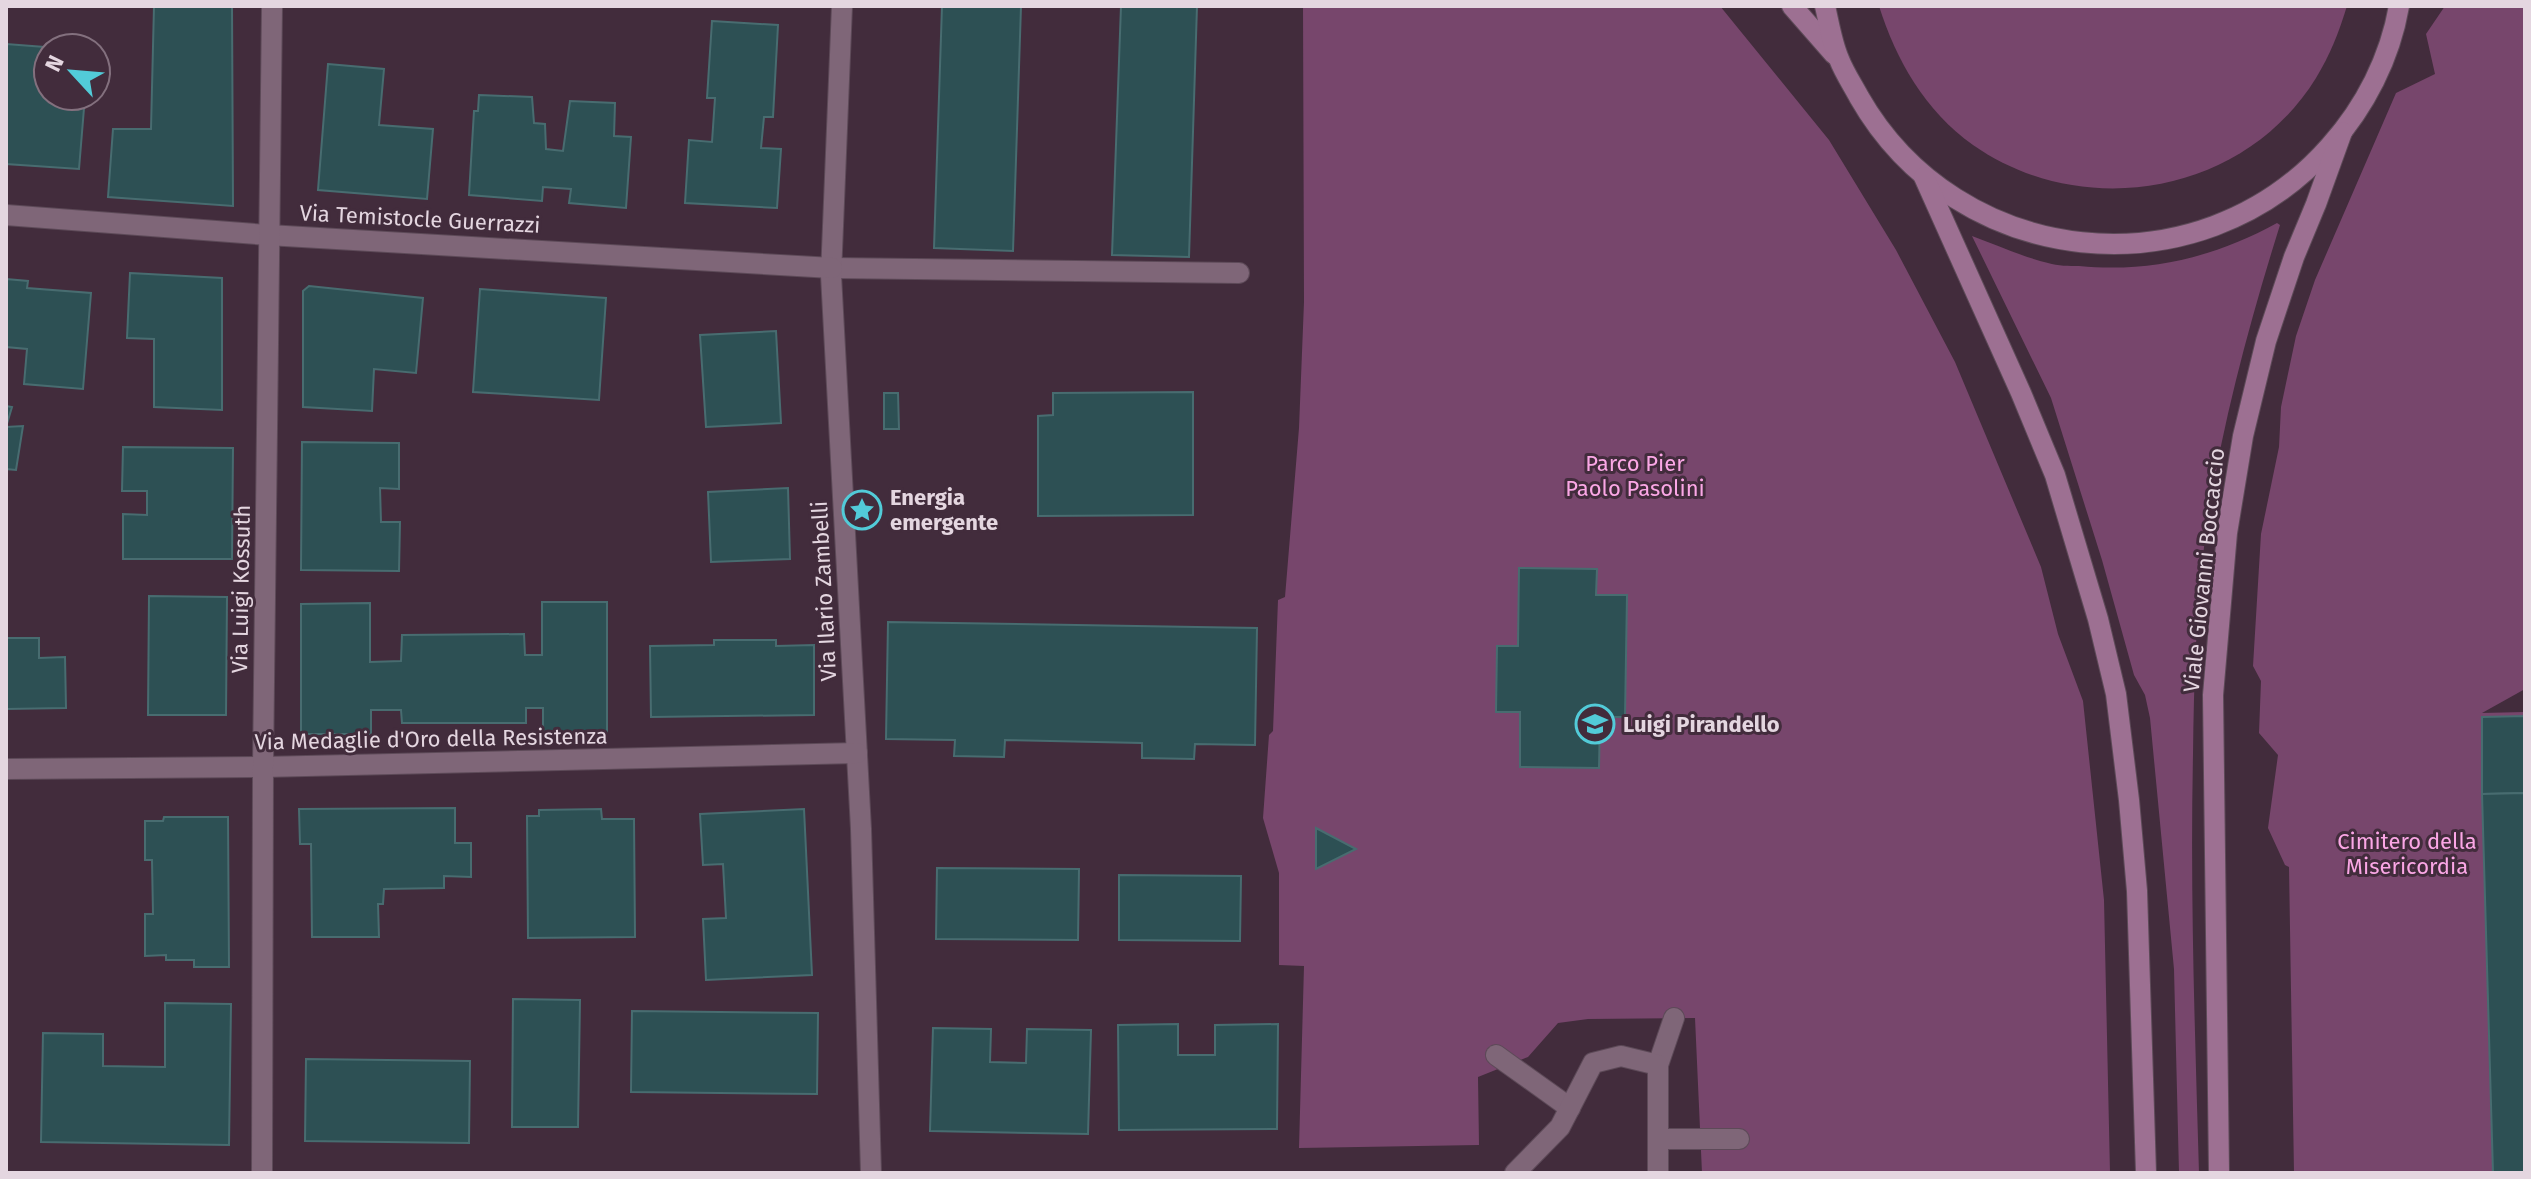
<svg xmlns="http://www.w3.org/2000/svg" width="2531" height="1179" font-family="'Fira Sans',sans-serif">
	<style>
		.green { fill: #77466c }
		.building { fill: #2d5054; stroke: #486c70; stroke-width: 2 }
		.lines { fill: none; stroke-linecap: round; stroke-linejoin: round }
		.lane-casing { stroke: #5d4a58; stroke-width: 22 }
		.street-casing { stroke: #5d4a58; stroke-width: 22 }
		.secondary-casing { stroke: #5d4a58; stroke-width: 22 }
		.lane { stroke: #7f6678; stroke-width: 20 }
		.street { stroke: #7f6678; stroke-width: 20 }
		.secondary { stroke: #9d7092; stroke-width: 20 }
		.labels { text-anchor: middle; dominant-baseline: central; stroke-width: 6; stroke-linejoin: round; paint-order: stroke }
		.street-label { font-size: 22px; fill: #e4d6e0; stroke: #422c3c }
		.park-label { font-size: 22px; fill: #fba7e6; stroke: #422c3c }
		.poi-label { font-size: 22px; font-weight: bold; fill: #e4d6e0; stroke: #422c3c; text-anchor: start }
	</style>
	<rect width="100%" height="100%" fill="#422c3c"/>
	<g class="green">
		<polygon points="1303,6 1720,6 1829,140 1896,250 1955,362 2041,567 2058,634 2083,701 2104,900 2110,1173 1702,1173 1695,1018 1588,1019 1558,1023 1528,1057 1478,1077 1479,1145 1299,1148 1304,966 1279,965 1279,873 1263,818 1269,735 1273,731 1278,600 1285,597 1299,428 1304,302"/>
		<path d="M1879 6H2347C2339 32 2330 55 2316 78 2244 195 2083 222 1973 145 1925 111 1896 60 1879 6Z"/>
		<polygon points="2445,6 2525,6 2525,689 2482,713 2525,712 2525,1173 2294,1173 2289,867 2285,865 2268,828 2278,755 2259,733 2261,681 2253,666 2261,534 2279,447 2281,407 2296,336 2315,280 2396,93 2435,74 2426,34"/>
		<path d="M2277 223 2280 225C2249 324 2221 427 2206 531 2196 605 2194 680 2193 755 2190 894 2195 1034 2199 1173H2179L2174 969 2150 718 2145 695 2134 675 2102 560 2051 398 1972 236C1997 245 2023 257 2048 263 2058 266 2069 266 2079 266 2150 273 2215 257 2277 223Z"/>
	</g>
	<g class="building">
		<polygon points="154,6 232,6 233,206 108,197 113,129 151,129"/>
		<polygon points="942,6 1021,6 1013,251 934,248"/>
		<polygon points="1121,6 1197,6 1189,257 1112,255"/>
		<polygon points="712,21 778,25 773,117 764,117 761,148 781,149 777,208 685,203 689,140 712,142 715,98 707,98"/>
		<polygon points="6,44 58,48 48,48 48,96 85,96 79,169 6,164"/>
		<polygon points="328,64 384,69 379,125 433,129 427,199 318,190"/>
		<polygon points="479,95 532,97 534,123 545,124 546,149 563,151 570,101 615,103 614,136 631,137 626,208 569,203 571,189 543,187 542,201 469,195 474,111 478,111"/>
		<polygon points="130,273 222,278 222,410 154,407 154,339 127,338"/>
		<polygon points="6,279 28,281 27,288 91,293 83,389 24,384 27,349 6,347"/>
		<polygon points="309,286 423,298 416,373 374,369 372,411 303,407 303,291"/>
		<polygon points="480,289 606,298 599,400 473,392"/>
		<polygon points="776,331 781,423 706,427 700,335"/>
		<polygon points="1193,392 1193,515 1038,516 1038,416 1053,415 1053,393"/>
		<polygon points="884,393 898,393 899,429 884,429"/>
		<polygon points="6,406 12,407 6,427 23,426 16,470 6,469"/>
		<polygon points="302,442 399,443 399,489 380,488 381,522 400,522 399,571 301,570"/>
		<polygon points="123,447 233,448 232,559 123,559 123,514 147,515 147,491 122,491"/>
		<polygon points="788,488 790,559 711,562 708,492"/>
		<polygon points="1519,568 1597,569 1596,595 1627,595 1625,717 1600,717 1599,768 1520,767 1520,712 1496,712 1497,646 1518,646"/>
		<polygon points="149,596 227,597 226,715 148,715"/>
		<polygon points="542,602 607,602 607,734 543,735 543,708 526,708 526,723 402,723 401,710 371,710 371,734 301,734 301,604 370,603 370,662 401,661 402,635 524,634 525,655 542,655"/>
		<polygon points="888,622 1257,628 1255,745 1195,744 1194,759 1142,758 1142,743 1005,740 1004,757 954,756 955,740 886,739"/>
		<polygon points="6,638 39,638 39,658 65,657 66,708 6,709"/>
		<polygon points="714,640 776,640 776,646 814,645 814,715 651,717 650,646 714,645"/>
		<polygon points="2525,716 2525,793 2482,794 2482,717"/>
		<polygon points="2525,793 2525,1173 2493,1173 2482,794"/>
		<polygon points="455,808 455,843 471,843 471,877 444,876 444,888 384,889 383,904 378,904 379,937 312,937 311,844 300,844 299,809"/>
		<polygon points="601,809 602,819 634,819 635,937 528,938 527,816 539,816 539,810"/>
		<polygon points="804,809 812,975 706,980 703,919 726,918 723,864 703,865 700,814"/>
		<polygon points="164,817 228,817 229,967 194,967 194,960 166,960 166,955 145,956 145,914 153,914 152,860 145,860 145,821 163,821"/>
		<polygon points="1316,828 1356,849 1316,869"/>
		<polygon points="937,868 1079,869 1078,940 936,939"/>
		<polygon points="1119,875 1241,876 1240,941 1119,940"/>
		<polygon points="513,999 580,1000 578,1127 512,1127"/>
		<polygon points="165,1003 231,1004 229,1145 41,1142 43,1033 103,1034 103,1066 165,1067"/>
		<polygon points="632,1011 818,1013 817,1094 631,1092"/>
		<polygon points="1178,1024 1178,1055 1215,1055 1215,1025 1278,1024 1277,1129 1119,1130 1118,1025"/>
		<polygon points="933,1028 991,1029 990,1062 1026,1063 1027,1029 1091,1030 1088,1134 930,1131"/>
		<polygon points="306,1059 470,1061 469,1143 305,1141"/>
	</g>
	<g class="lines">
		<defs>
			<g id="lane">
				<polyline points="832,268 1239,273"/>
				<polyline points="1496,1055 1570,1108"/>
				<polyline points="1658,1065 1674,1018"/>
				<polyline points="1658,1139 1739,1139"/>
				<polyline points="1515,1173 1560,1127 1593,1063 1621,1056 1658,1065 1658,1173"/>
			</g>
			<g id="street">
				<polyline points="842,6 831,275 861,829 871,1173"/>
				<polyline points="6,215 268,235 832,268"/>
				<polyline points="6,769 263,767 857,753"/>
				<polyline points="262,1173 263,767 272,6"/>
			</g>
			<g id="secondary">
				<polyline points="1792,6 1834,54"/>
				<path d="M1825 6C1829 23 1832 43 1839 59 1844 72 1852 84 1859 97 1957 269 2198 296 2330 146 2365 107 2390 58 2399 6"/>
				<polyline points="1924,177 2021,393 2055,475 2098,619 2116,694 2129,800 2137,891 2146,1173"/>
				<polyline points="2219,1173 2213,695 2227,533 2243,436 2266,341 2294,257 2316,204 2342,132"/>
			</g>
		</defs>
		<use href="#lane" class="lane-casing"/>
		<use href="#street" class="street-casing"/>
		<use href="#secondary" class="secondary-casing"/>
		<use href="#lane" class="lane"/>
		<use href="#street" class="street"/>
		<use href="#secondary" class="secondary"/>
	</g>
	<defs>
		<symbol id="sight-ring" viewBox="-11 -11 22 22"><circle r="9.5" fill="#422c3c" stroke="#52cbd8" stroke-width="1.5"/><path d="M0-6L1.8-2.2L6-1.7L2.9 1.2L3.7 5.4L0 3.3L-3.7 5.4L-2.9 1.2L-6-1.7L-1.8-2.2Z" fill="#52cbd8"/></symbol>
		<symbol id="school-ring" viewBox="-11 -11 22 22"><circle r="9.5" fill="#422c3c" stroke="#52cbd8" stroke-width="1.5"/><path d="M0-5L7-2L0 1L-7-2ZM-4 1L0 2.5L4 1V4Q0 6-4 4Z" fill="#52cbd8"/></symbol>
	</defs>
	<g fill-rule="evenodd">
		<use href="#sight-ring" x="840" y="488" width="44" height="44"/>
		<use href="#school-ring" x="1573" y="702" width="44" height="44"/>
	</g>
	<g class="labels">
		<g class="street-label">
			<text transform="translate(420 219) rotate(3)">Via Temistocle Guerrazzi</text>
			<text transform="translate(2204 570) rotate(-84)">Viale Giovanni Boccaccio</text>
			<text transform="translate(241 589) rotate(-89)">Via Luigi Kossuth</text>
			<text transform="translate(824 591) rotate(-93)">Via Ilario Zambelli</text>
			<text transform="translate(431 739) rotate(-1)">Via Medaglie d'Oro della Resistenza</text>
		</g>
		<g class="park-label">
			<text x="1635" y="463">Parco Pier<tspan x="1635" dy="25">Paolo Pasolini</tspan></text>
			<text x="2407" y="841">Cimitero della<tspan x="2407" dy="25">Misericordia</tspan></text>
		</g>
		<g class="poi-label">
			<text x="890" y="497">Energia<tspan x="890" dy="25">emergente</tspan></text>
			<text x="1623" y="724">Luigi Pirandello</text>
		</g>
	</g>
	<rect width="2531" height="1179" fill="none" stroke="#e4d6e0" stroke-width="16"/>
	<g transform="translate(72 72) rotate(296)"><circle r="38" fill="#422c3c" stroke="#83707e" stroke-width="2"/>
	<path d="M0-6L14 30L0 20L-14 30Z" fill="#52cbd8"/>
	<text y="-12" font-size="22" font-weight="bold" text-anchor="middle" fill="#e4d6e0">N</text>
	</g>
</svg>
